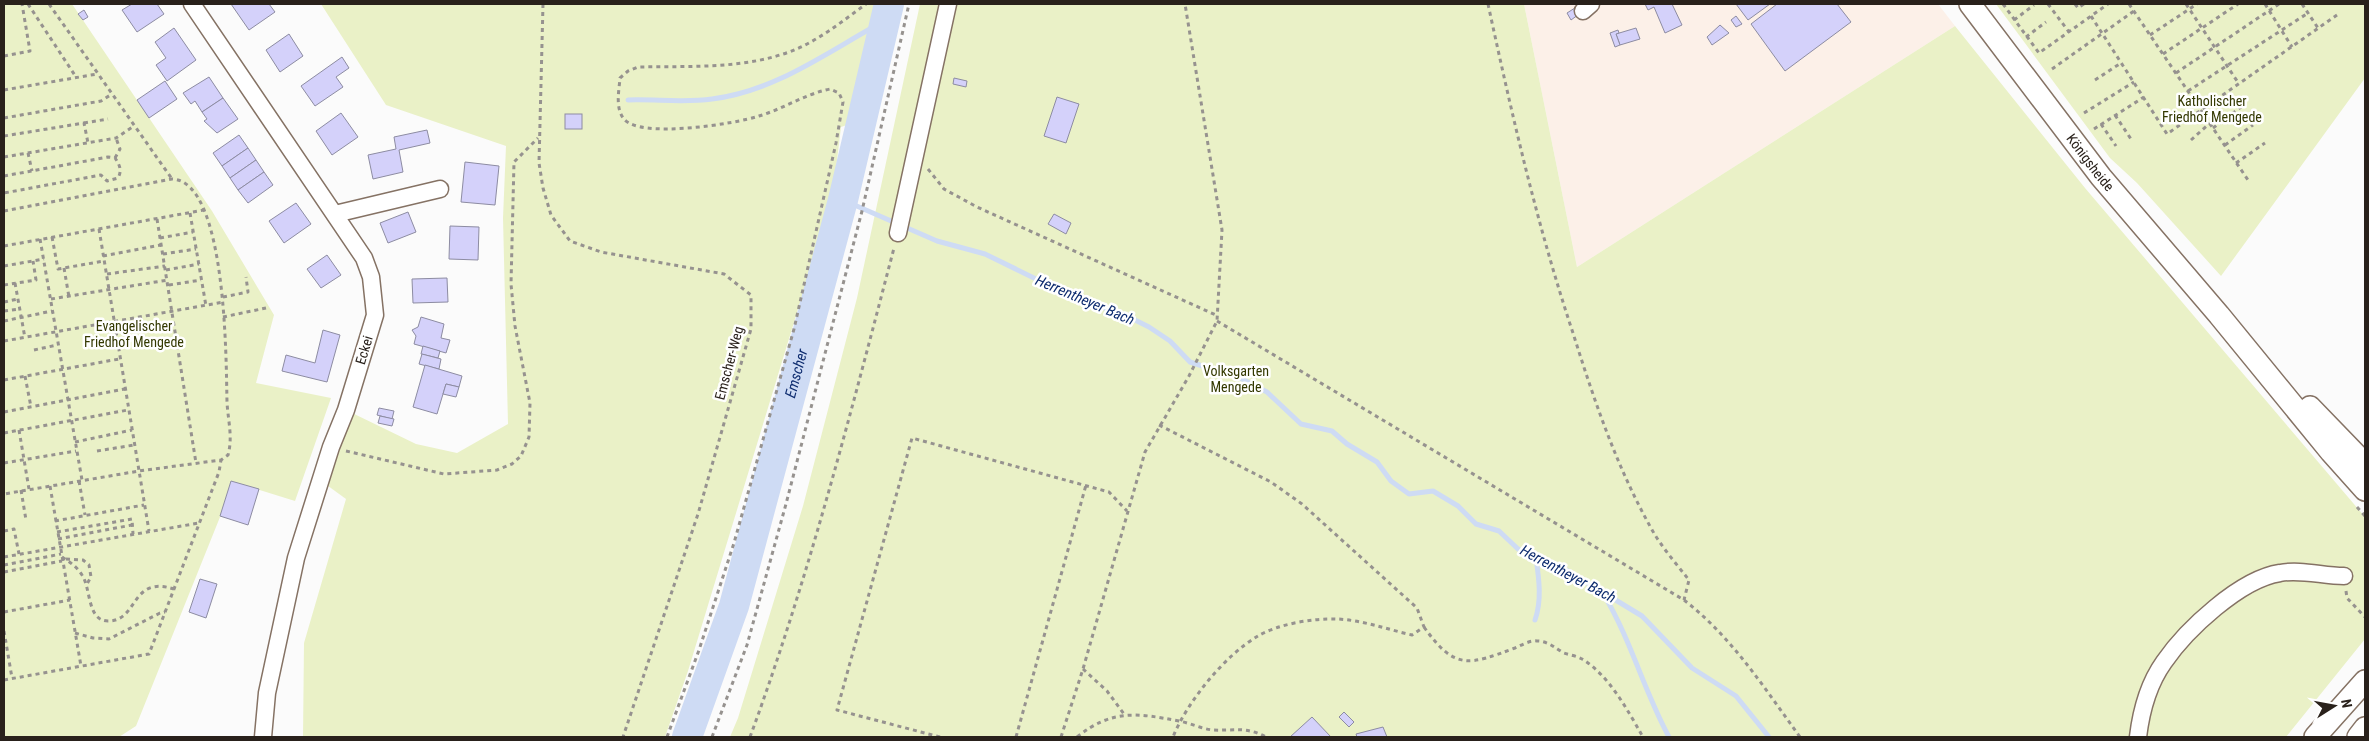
<svg xmlns="http://www.w3.org/2000/svg" width="2369" height="741" font-family="'Roboto Condensed',sans-serif">
	<style>
		.built { fill: #fcf0e8 }
		.green { fill: #eaf1c7 }
		.lines { fill: none; stroke-linecap: round; stroke-linejoin: round }
		.stream { stroke: #cedbf4; stroke-width: 5 }
		.river { stroke: #cedbf4; stroke-width: 30 }
		.building { fill: #d4d1fa; stroke: #8d8ca2 }
		.minor-casing { stroke: #857264; stroke-width: 19 }
		.major-casing { stroke: #857264; stroke-width: 24 }
		.path { stroke: #96928f; stroke-width: 3; stroke-dasharray: 4 4; stroke-linecap: butt }
		.minor { stroke: #fff; stroke-width: 16 }
		.major { stroke: #fff; stroke-width: 21 }
		.labels { text-anchor: middle; dominant-baseline: central; stroke-width: 5; stroke-linejoin: round; paint-order: stroke }
		.park-label { font-size: 14px; fill: #333800; stroke: #fff }
		.street-label { font-size: 14px; fill: #29211b; stroke: #fff }
		.water-label { font-size: 15px; font-style: italic; fill: #0e2c6f; stroke: #fff }
	</style>
	<rect width="100%" height="100%" fill="#fbfbfb"/>
	<polygon class="built" points="1524,4 1938,4 1955,26 1577,267"/>
	<g class="green">
		<polygon points="4,4 72,4 212,211 274,315 256,383 331,398 295,501 231,481 220,517 136,726 119,737 4,737"/>
		<polygon points="321,4 881,4 856,122 841,127 833,194 688,671 665,737 303,737 304,643 346,499 324,483 346,410 416,444 457,453 508,424 503,218 506,146 386,105"/>
		<polygon points="920,4 1524,4 1577,267 1955,26 2085,188 2365,517 2365,639 2286,737 730,737 738,718 803,506 857,298"/>
		<polygon points="1996,4 2365,4 2365,78 2221,276 2137,183 2110,158"/>
	</g>
	<g class="lines">
		<g class="stream">
			<path d="M628 100C655 99 685 103 712 99 777 91 830 50 886 20"/>
			<polyline points="843,200 937,241 985,254 1077,299 1125,315 1149,327 1170,341 1190,362 1240,378 1267,392 1301,424 1332,431 1347,444 1377,462 1391,481 1409,494 1433,491 1458,506 1476,524 1499,531 1518,549 1540,561 1566,570 1642,616 1692,668 1736,696 1769,737"/>
			<path d="M1604 595C1631 640 1644 691 1669 737"/>
			<path d="M1535 620C1542 600 1539 579 1536 558"/>
		</g>
		<path class="river" id="s1" d="M687 737 734 606 843 200 889 4"/>
	</g>
	<g class="building">
		<polygon points="132,4 157,4 164,14 137,32 122,10"/>
		<polygon points="231,4 269,4 275,12 249,30"/>
		<polygon points="1645,4 1672,4 1682,25 1665,33 1654,7 1648,10"/>
		<polygon points="1736,4 1770,4 1748,20"/>
		<polygon points="1777,4 1837,4 1851,22 1785,71 1751,24"/>
		<polygon points="1578,6 1582,12 1571,20 1567,13"/>
		<polygon points="84,10 88,17 83,20 78,14"/>
		<polygon points="1736,16 1742,24 1736,27 1731,20"/>
		<polygon points="1720,25 1729,33 1712,45 1707,37"/>
		<polygon points="174,28 196,60 167,81 156,65 166,58 155,42"/>
		<polygon points="1636,28 1640,39 1620,45 1616,34"/>
		<polygon points="1618,30 1619,33 1616,34 1620,45 1615,47 1610,33"/>
		<polygon points="289,34 303,56 280,72 266,50"/>
		<polygon points="342,57 349,68 336,77 343,87 315,106 301,86"/>
		<polygon points="209,77 223,98 202,112 195,101 191,104 183,93"/>
		<polygon points="954,78 967,81 966,87 953,84"/>
		<polygon points="165,81 177,99 149,118 137,100"/>
		<polygon points="1057,97 1079,104 1066,143 1044,136"/>
		<polygon points="223,98 238,119 217,133 204,121 207,119 202,112"/>
		<polygon points="341,113 358,137 332,155 316,131"/>
		<rect x="565" y="114" width="17" height="15"/>
		<polygon points="427,130 430,143 399,150 403,172 373,179 368,155 396,149 394,137"/>
		<polygon points="239,135 248,148 222,166 213,153"/>
		<polygon points="248,148 256,160 230,178 222,166"/>
		<polygon points="256,160 264,172 238,190 230,178"/>
		<polygon points="465,162 499,166 495,205 461,202"/>
		<polygon points="264,172 273,185 248,203 238,190"/>
		<polygon points="296,203 311,224 284,243 269,221"/>
		<polygon points="408,212 416,232 388,243 380,223"/>
		<polygon points="1054,214 1071,223 1066,234 1048,224"/>
		<polygon points="450,226 479,227 478,260 449,259"/>
		<polygon points="327,255 341,275 321,288 307,269"/>
		<polygon points="447,278 448,302 413,303 412,279"/>
		<polygon points="421,317 444,324 441,338 450,340 446,353 414,344 416,336 412,330 418,327"/>
		<polygon points="323,330 340,335 327,382 282,371 286,355 315,363"/>
		<polygon points="423,346 440,351 438,358 421,354"/>
		<polygon points="422,354 441,359 439,369 419,364"/>
		<polygon points="425,365 462,376 459,387 446,384 437,414 413,407"/>
		<polygon points="446,384 459,387 456,397 443,394"/>
		<polygon points="379,408 394,411 392,419 377,415"/>
		<polygon points="380,416 394,419 392,426 378,423"/>
		<polygon points="231,481 259,489 248,525 220,516"/>
		<polygon points="200,579 217,584 206,618 189,612"/>
		<polygon points="1344,712 1354,722 1349,727 1339,717"/>
		<polygon points="1312,717 1331,737 1290,737"/>
		<polygon points="1383,727 1387,737 1357,737 1356,734"/>
	</g>
	<g class="lines">
		<defs>
			<g id="minor">
				<polyline points="192,4 364,258 371,277 375,315 346,410 331,447 296,558 267,693 263,737"/>
				<polyline points="1583,11 1591,4"/>
				<polyline points="335,214 440,189"/>
				<polyline points="898,233 948,4"/>
				<path d="M2138 737C2141 712 2149 683 2164 662 2186 630 2240 579 2280 573 2301 569 2323 576 2344 576"/>
			</g>
			<g id="major">
				<path id="s2" d="M1970 4 2101 177 2219 315 2331 452 2365 490"/>
				<polyline points="2310,407 2365,464"/>
				<polyline points="2315,737 2365,681"/>
				<polyline points="2358,737 2365,728"/>
			</g>
		</defs>
		<use href="#minor" class="minor-casing"/>
		<use href="#major" class="major-casing"/>
		<g class="path">
			<polyline points="28,4 76,77"/>
			<polyline points="49,4 172,179"/>
			<polyline points="543,4 539,163 543,188 551,215 570,241 601,252 724,274 751,295 751,329 698,514 623,737"/>
			<path d="M1488 4C1512 115 1537 225 1573 333 1595 403 1618 471 1655 535 1665 551 1678 566 1689 580L1684 600"/>
			<polyline points="2003,4 2039,53 2108,4"/>
			<polyline points="2048,4 2069,32"/>
			<polyline points="2075,4 2078,8 2084,4"/>
			<polyline points="2129,4 2248,180"/>
			<polyline points="2186,4 2239,84"/>
			<polyline points="2265,4 2292,47"/>
			<polyline points="2302,4 2318,28"/>
			<polyline points="2091,16 2167,134 2337,15"/>
			<polyline points="2014,20 2034,5"/>
			<polyline points="2150,35 2197,4"/>
			<polyline points="2026,37 2046,22"/>
			<polyline points="2163,54 2238,4"/>
			<polyline points="4,56 30,51 22,4"/>
			<polyline points="2052,69 2134,11"/>
			<polyline points="2176,73 2279,4"/>
			<polyline points="2095,80 2121,63"/>
			<polyline points="4,90 97,74"/>
			<polyline points="2188,91 2308,13"/>
			<polyline points="2084,113 2134,82"/>
			<polyline points="2115,115 2131,139"/>
			<polyline points="4,118 101,101 112,94"/>
			<polyline points="84,123 108,119"/>
			<polyline points="2101,124 2116,146"/>
			<polyline points="2213,128 2241,107"/>
			<polyline points="2094,129 2144,97"/>
			<polyline points="4,136 84,123 88,143"/>
			<polyline points="2191,140 2210,123"/>
			<polyline points="2225,145 2253,125"/>
			<polyline points="28,153 32,171"/>
			<polyline points="4,157 116,138 134,126"/>
			<polyline points="115,158 120,149 116,138"/>
			<polyline points="2236,163 2265,143"/>
			<polyline points="928,169 944,189 977,207 1218,316"/>
			<path d="M4 176 108 157 115 158C120 165 122 171 118 178L107 181 101 175 4 193"/>
			<path d="M4 211 172 179C227 181 226 361 227 402 228 421 233 437 228 455L221 460 139 471 4 494"/>
			<polyline points="190,213 206,306"/>
			<polyline points="157,219 196,463"/>
			<polyline points="99,229 149,531"/>
			<polyline points="52,237 58,269 104,261"/>
			<polyline points="160,238 193,232"/>
			<polyline points="40,239 82,480"/>
			<polyline points="4,246 204,210"/>
			<polyline points="163,254 196,249"/>
			<polyline points="103,256 161,245"/>
			<polyline points="4,266 44,259"/>
			<polyline points="64,268 69,297"/>
			<polyline points="166,270 199,264"/>
			<polyline points="107,274 165,266"/>
			<polyline points="15,283 25,338"/>
			<polyline points="4,285 36,280 33,261"/>
			<polyline points="169,285 201,280"/>
			<polyline points="223,297 248,292 246,277"/>
			<polyline points="51,299 168,280"/>
			<polyline points="4,302 18,299"/>
			<polyline points="4,311 20,309"/>
			<polyline points="223,317 266,308"/>
			<polyline points="4,321 52,311"/>
			<path d="M1217 321 1684 600C1732 637 1765 689 1800 737"/>
			<polyline points="4,341 224,302"/>
			<polyline points="34,350 57,345"/>
			<polyline points="25,376 31,407"/>
			<polyline points="4,380 119,359"/>
			<polyline points="4,412 125,389"/>
			<path d="M1159 425 1271 482 1302 504 1417 608 1424 627 1412 635C1386 629 1362 620 1337 619 1314 618 1278 624 1258 636 1225 655 1187 702 1173 737"/>
			<polyline points="19,430 29,489"/>
			<polyline points="4,433 128,410"/>
			<polyline points="75,442 132,430"/>
			<polyline points="97,451 134,445"/>
			<polyline points="346,451 444,474 497,470 512,464 521,456 529,437 530,403 515,326 511,284 514,162 538,138"/>
			<polyline points="4,463 76,451"/>
			<polyline points="79,481 85,515"/>
			<polyline points="50,486 81,666"/>
			<polyline points="21,490 26,520"/>
			<polyline points="2357,507 2365,516"/>
			<polyline points="55,521 144,505"/>
			<polyline points="4,531 14,529 19,554"/>
			<polyline points="57,532 132,519 133,534"/>
			<polyline points="58,539 132,525"/>
			<polyline points="4,557 199,523"/>
			<path d="M62 557C70 562 77 567 82 575 91 588 87 621 108 621 139 621 130 575 174 589"/>
			<polyline points="66,559 83,560 89,565 91,577 87,584"/>
			<polyline points="4,565 61,554"/>
			<polyline points="4,572 62,561"/>
			<polyline points="2346,591 2347,598 2365,617"/>
			<polyline points="4,612 70,600"/>
			<path d="M1424 627C1455 671 1469 665 1515 648 1522 645 1530 640 1537 641 1548 641 1555 648 1564 653 1570 655 1577 656 1582 659 1609 675 1628 711 1643 737"/>
			<polyline points="4,631 12,678"/>
			<polyline points="75,633 93,638 109,639 160,613 165,612"/>
			<polyline points="1083,669 1107,691 1124,714"/>
			<polyline points="4,680 149,654 219,472 221,460"/>
			<path d="M667 737 699 650 734 543 794 329 836 143 843 102 839 93 830 89C805 94 783 109 759 116 735 124 640 139 624 119 615 108 619 91 620 78L628 71 638 67C685 66 735 69 780 55 812 46 840 23 866 4"/>
			<polyline points="712,737 747,645 786,504 862,211 909,4"/>
			<path d="M750 737C809 577 851 412 894 248"/>
			<polyline points="940,737 837,710 912,438 1109,492 1127,511"/>
			<polyline points="1016,737 1086,485"/>
			<polyline points="1061,737 1083,669 1145,452 1189,376 1217,321 1222,230 1185,4"/>
			<path d="M1077 737C1112 709 1137 713 1179 721 1190 723 1202 729 1213 730 1235 731 1245 726 1266 737"/>
		</g>
		<use href="#minor" class="minor"/>
		<use href="#major" class="major"/>
	</g>
	<g class="labels">
		<g class="park-label">
			<text x="2212" y="101">Katholischer<tspan x="2212" dy="16">Friedhof Mengede</tspan></text>
			<text x="134" y="326">Evangelischer<tspan x="134" dy="16">Friedhof Mengede</tspan></text>
			<text x="1236" y="371">Volksgarten<tspan x="1236" dy="16">Mengede</tspan></text>
		</g>
		<g class="street-label">
			<text stroke="none"><textPath href="#s2" startOffset="199">Königsheide</textPath></text>
			<text transform="translate(364 350) rotate(-73)">Eckei</text>
			<text transform="translate(729 363) rotate(-75)">Emscher-Weg</text>
		</g>
		<g class="water-label">
			<text transform="translate(1085 300) rotate(23)">Herrentheyer Bach</text>
			<text stroke="none"><textPath href="#s1" startOffset="380">Emscher</textPath></text>
			<text transform="translate(1568 574) rotate(28)">Herrentheyer Bach</text>
		</g>
	</g>
	<rect width="2369" height="741" fill="none" stroke="#29211b" stroke-width="10"/>
	<g transform="translate(2334 706) rotate(79)" stroke="#ffffff" stroke-width="4" paint-order="stroke">
	<path d="M0-4L9 19L0 12L-9 19Z" fill="#29211b"/>
	<text y="-8" font-size="14" font-weight="bold" text-anchor="middle" fill="#29211b">N</text>
	</g>
</svg>
